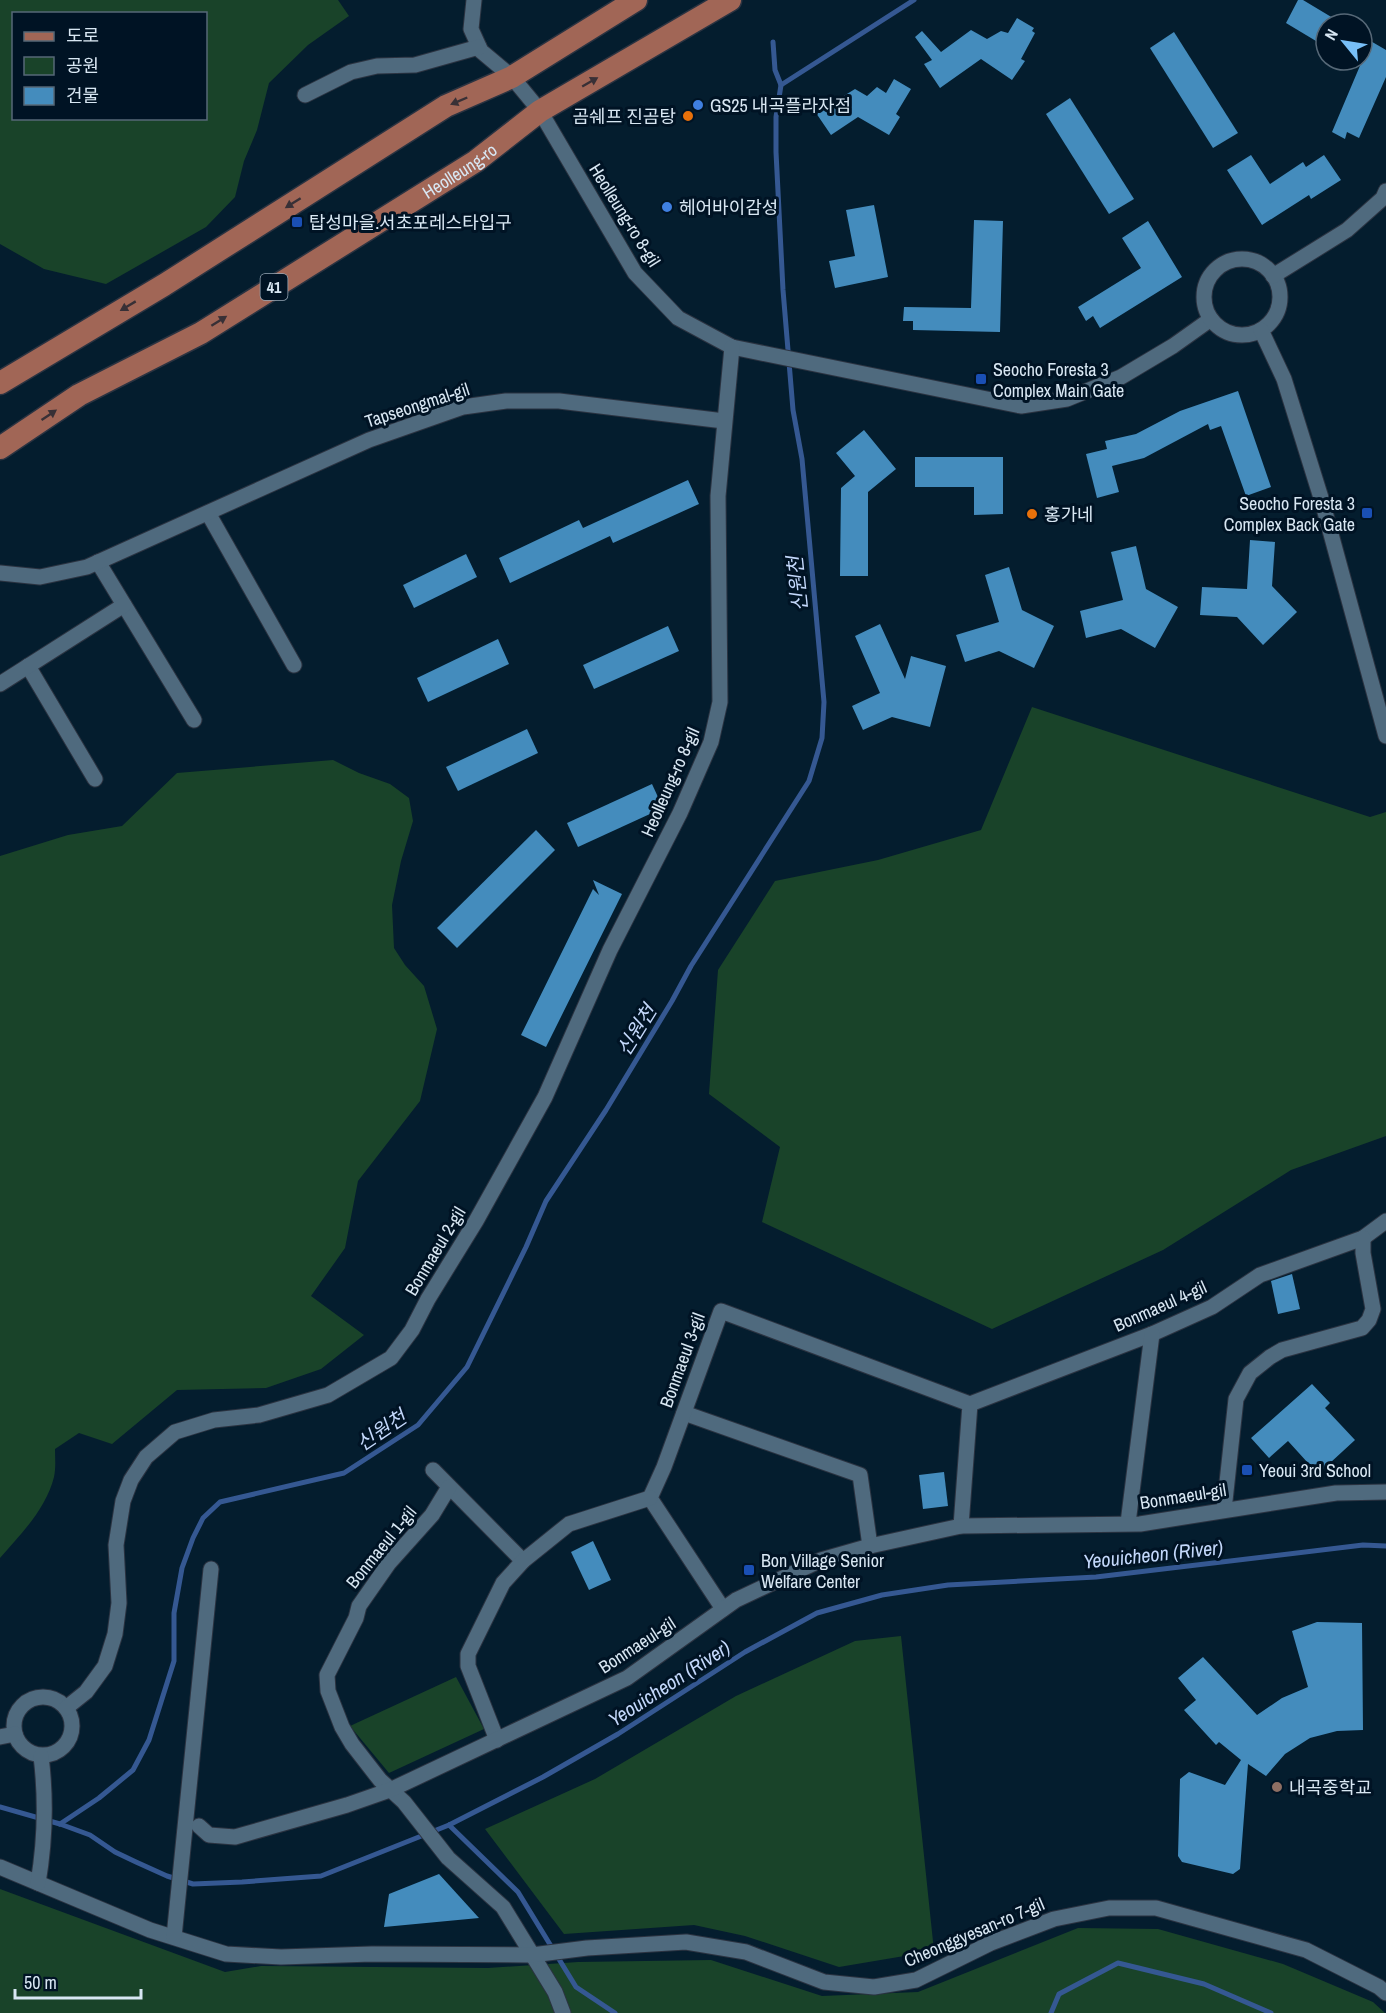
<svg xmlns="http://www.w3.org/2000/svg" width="1386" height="2013" font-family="'Archivo Narrow','Noto Sans KR',sans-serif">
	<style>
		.green { fill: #194329; fill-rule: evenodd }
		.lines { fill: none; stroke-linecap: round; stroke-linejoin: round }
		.stream { stroke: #355892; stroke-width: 5 }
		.building { fill: #448cbd }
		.minor-casing { stroke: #2b3341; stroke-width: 17 }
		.primary-casing { stroke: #2b3341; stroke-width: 25 }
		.minor { stroke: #4f6a7e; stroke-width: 15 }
		.primary { stroke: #a16656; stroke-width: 22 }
		.oneway { fill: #383036 }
		.shop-dot { fill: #3f7fe0; stroke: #001324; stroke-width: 2 }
		.food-dot { fill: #e8710a; stroke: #001324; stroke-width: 2 }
		.transit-dot { fill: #1a4fb4; stroke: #001324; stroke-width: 2 }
		.education-dot { fill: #8d6e63; stroke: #001324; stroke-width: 2 }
		.labels { text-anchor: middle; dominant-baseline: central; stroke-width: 6; stroke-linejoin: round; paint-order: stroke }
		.shield { fill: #001324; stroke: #97a7b5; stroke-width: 1.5 }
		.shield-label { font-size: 16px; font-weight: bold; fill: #d8e7f3 }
		.poi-label { font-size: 18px; fill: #d8e7f3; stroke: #001324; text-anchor: start }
		.street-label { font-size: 18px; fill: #d8e7f3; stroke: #001324 }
		.water-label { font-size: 20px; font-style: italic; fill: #c3d8fb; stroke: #001324 }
	</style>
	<rect width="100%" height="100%" fill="#041d2e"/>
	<g class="green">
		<path d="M0 0H338L349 16 308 45 269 83 257 130 244 161 235 197 206 227 106 284 44 269 0 244ZM14 14H206V118H14Z"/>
		<polygon points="1032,707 1370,817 1386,812 1386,1136 1291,1170 1163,1250 992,1329 762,1222 780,1147 709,1094 718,970 775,881 878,860 981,830"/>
		<path d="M333 760 359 773 390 784 409 798 413 821 401 861 392 905 394 948 405 965 424 986 437 1029 420 1101 358 1181 345 1248 311 1296 364 1335 321 1369 266 1388 177 1390 112 1444 79 1433 55 1449C55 1458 56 1468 54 1477 46 1509 21 1534 0 1558V856L68 835 122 826 177 773Z"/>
		<polygon points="901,1636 934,1951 839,1967 745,1936 694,1925 564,1934 485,1829 595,1779 736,1696 855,1641"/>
		<polygon points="456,1677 484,1729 389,1773 350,1726"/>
		<polygon points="0,1889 225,1972 261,1966 488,1968 578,1962 711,1960 822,1996 918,1992 1078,1928 1158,1929 1283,1964 1373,2002 1385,2013 0,2013"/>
	</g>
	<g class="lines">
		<g class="stream">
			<polyline points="781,85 914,0"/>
			<polyline points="0,1807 60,1824 90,1835 115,1852 136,1862 167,1876 193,1884 242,1882 321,1876 449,1825 543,1777 618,1734 745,1652 817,1613 882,1595 948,1585 1096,1577 1363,1545 1386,1546"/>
			<polyline points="60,1824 99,1798 133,1770 149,1740 174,1661 174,1613 182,1568 193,1538 203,1518 220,1502 344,1473 418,1425 467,1367 526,1247 546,1201 606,1110 672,1001 691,966 809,781 822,738 824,702 802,459 793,410 783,290 776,152 776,117 781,85 775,70 773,42"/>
			<polyline points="449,1825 518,1892 576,1987 615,2013"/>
			<polyline points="1051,2013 1059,1994 1118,1963 1204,1984 1271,2013"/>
		</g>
	</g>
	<g class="building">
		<polygon points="1298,0 1303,0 1343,24 1326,24 1326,47 1286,23"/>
		<polygon points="1017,18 1034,28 1032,31 1035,33 1021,59 1025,61 1012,80 981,59 940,88 924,64 932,60 915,37 922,31 941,52 971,30 987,39 1001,31 1008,33"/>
		<polygon points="1174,32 1238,133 1213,148 1150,48"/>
		<polygon points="1362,36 1386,50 1386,77 1359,138 1347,132 1345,139 1332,132 1362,61"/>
		<polygon points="894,79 911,89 896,114 900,117 889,135 858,117 831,135 816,113 855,89 867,96 877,87 886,93"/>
		<polygon points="1070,98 1134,199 1109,214 1046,114"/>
		<polygon points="1251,155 1270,184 1303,162 1306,167 1324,155 1341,180 1311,199 1309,195 1262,225 1227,170"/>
		<polygon points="874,205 888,277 835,288 829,261 855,256 846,210"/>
		<polygon points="974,220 1003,221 1000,332 913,330 913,321 903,321 904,307 971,308"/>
		<polygon points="1148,221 1182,277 1100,328 1093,316 1086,321 1078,307 1141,268 1122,238"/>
		<polygon points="1238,391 1271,487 1246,496 1221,426 1210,430 1208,424 1144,458 1112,466 1119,492 1097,498 1086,454 1107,449 1105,441 1136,434 1180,411"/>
		<polygon points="864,430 896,469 868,492 868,576 840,576 841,488 855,476 836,453"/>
		<polygon points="915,457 1003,457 1003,514 974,515 974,487 915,487"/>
		<polygon points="688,480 699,504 613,543 610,536 510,583 499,558 579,520 583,528"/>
		<polygon points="1250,540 1275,542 1272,586 1297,612 1263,645 1237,617 1200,615 1202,587 1247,589"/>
		<polygon points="1136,546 1146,589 1178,607 1155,648 1121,629 1086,638 1080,611 1123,600 1111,552"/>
		<polygon points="466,554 477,577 414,608 403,585"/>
		<polygon points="1009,567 1022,610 1054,626 1034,668 999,651 965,662 956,635 999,622 985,575"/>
		<polygon points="880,624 905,679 911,656 946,666 930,727 892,717 863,730 852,706 880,693 855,636"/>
		<polygon points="668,626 679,651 594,689 583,665"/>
		<polygon points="498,639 509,664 428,702 417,678"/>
		<polygon points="527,729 538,753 458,791 446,767"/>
		<polygon points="652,784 663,808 578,847 567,823"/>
		<polygon points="536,830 555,850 457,948 437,928"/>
		<polygon points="593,880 622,894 546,1047 521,1035 593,889 599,895"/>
		<polygon points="1292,1274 1300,1309 1278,1314 1271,1281"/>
		<polygon points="1312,1384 1330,1403 1325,1408 1355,1440 1318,1474 1288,1441 1269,1458 1251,1438"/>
		<polygon points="944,1472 948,1506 923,1509 919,1475"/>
		<polygon points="593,1541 611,1580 589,1590 571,1552"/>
		<polygon points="1317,1622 1362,1623 1363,1730 1337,1731 1310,1738 1285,1754 1266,1776 1248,1764 1240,1869 1233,1874 1182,1862 1178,1856 1180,1779 1189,1772 1225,1785 1241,1760 1219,1742 1216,1745 1184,1710 1196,1700 1178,1678 1203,1657 1257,1715 1282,1698 1308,1687 1292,1631"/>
		<polygon points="439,1874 479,1918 384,1927 389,1894"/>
	</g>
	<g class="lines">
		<defs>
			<g id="minor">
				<polyline points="474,0 471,29 481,51 512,77 540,111 635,273 678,318 732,347 1021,406 1067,399 1121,377 1173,346 1211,319"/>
				<polyline points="305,95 351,72 377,66 415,65 479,47"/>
				<circle cx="1242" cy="297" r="38"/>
				<polyline points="1273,276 1347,230 1383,198 1386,191"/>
				<polyline points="1261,330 1284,379 1322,501 1386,736"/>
				<polyline points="208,513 294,665"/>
				<polyline points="98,562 194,720"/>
				<polyline points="0,573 40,577 87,567 369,440 463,407 506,401 559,401 724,421"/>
				<polyline points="28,666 95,779"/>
				<polyline points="0,684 124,605"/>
				<polyline points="970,1404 1152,1334 1212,1307 1260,1275 1363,1238 1386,1221"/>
				<polyline points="684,1413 860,1475 870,1546"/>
				<polyline points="433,1470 523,1561"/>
				<polyline points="449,1487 432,1515 389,1563 359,1606 356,1618 327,1675 328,1691 342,1727 352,1744 380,1780 404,1802 448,1858 503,1907 555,1992 563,2013"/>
				<polyline points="1224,1510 1236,1399 1250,1373 1270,1357 1282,1350 1362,1328 1369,1320 1373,1309 1363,1253 1363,1238"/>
				<polyline points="1128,1523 1152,1334"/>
				<polyline points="723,1609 650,1498 664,1467 721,1311 970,1404 961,1526"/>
				<circle cx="43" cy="1726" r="29"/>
				<polyline points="66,1708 86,1692 105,1666 115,1634 119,1603 116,1545 123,1501 131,1480 146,1457 175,1432 214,1420 259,1415 328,1395 391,1358 412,1330 428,1299 476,1221 545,1097 610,950 680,813 711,742 720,702 718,496 732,347"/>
				<polyline points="0,1737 15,1734"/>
				<polyline points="497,1740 468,1666 468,1654 503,1583 523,1561 569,1524 650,1498"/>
				<polyline points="199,1826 209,1835 235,1837 347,1805 390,1790 627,1678 736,1600 821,1560 870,1546 961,1526 1140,1524 1336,1493 1386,1492"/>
				<polyline points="0,1867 150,1930 226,1954 281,1957 372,1954 532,1955 587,1948 686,1942 746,1952 824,1982 874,1987 916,1980 991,1943 1054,1919 1109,1908 1156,1908 1306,1950 1379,1987 1386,1993"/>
				<path d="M38 1883C45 1842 46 1797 41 1756"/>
				<polyline points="174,1937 211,1569"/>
			</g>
			<g id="primary">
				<polyline points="0,383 164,285 446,106 512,77 636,0"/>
				<path id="s1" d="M0 448 79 395 201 333 476 161 540 111 730 0"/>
			</g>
		</defs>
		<use href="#minor" class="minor-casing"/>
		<use href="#primary" class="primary-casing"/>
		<use href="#minor" class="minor"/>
		<use href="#primary" class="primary"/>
	</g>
	<defs><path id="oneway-solid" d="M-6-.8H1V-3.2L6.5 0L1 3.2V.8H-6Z" transform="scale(1.5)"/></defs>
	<g class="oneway">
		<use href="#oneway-solid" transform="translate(590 82) rotate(-30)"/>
		<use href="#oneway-solid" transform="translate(459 101) rotate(157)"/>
		<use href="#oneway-solid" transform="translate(293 203) rotate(148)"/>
		<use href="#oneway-solid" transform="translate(128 306) rotate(149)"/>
		<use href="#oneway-solid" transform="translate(219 321) rotate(-32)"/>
		<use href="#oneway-solid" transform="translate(49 415) rotate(-34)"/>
	</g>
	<g class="shop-dot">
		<circle cx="698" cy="105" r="6"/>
		<circle cx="667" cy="207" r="6"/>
	</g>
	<g class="food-dot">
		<circle cx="688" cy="116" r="6"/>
		<circle cx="1032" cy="514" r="6"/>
	</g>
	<g class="transit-dot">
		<rect x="291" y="216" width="12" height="12" rx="3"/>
		<rect x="975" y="373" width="12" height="12" rx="3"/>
		<rect x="1361" y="507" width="12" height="12" rx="3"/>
		<rect x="1241" y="1464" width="12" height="12" rx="3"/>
		<rect x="743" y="1564" width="12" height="12" rx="3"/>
	</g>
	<circle class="education-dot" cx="1277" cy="1787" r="6"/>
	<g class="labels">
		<rect class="shield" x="260.5" y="274" width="27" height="26" rx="4.5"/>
		<g class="shield-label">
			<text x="274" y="287">41</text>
		</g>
		<g class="poi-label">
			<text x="710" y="105">GS25 내곡플라자점</text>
			<text x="676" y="116" text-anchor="end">곰쉐프 진곰탕</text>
			<text x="679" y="207">헤어바이감성</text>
			<text x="309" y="222">탑성마을.서초포레스타입구</text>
			<text x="993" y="369">Seocho Foresta 3<tspan x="993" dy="21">Complex Main Gate</tspan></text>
			<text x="1355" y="503" text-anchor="end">Seocho Foresta 3<tspan x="1355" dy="21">Complex Back Gate</tspan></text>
			<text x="1044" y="514">홍가네</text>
			<text x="1259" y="1470">Yeoui 3rd School</text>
			<text x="761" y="1560">Bon Village Senior<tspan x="761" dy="21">Welfare Center</tspan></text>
			<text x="1289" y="1787">내곡중학교</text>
		</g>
		<g class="street-label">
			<text stroke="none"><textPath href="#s1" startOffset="537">Heolleung-ro</textPath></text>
			<text transform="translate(625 215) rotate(58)">Heolleung-ro 8-gil</text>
			<text transform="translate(417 405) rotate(-18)">Tapseongmal-gil</text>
			<text transform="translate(670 782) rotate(-66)">Heolleung-ro 8-gil</text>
			<text transform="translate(435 1251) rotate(-59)">Bonmaeul 2-gil</text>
			<text transform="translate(1160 1306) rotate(-24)">Bonmaeul 4-gil</text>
			<text transform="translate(682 1360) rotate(-70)">Bonmaeul 3-gil</text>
			<text transform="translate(1183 1496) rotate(-9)">Bonmaeul-gil</text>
			<text transform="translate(381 1547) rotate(-51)">Bonmaeul 1-gil</text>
			<text transform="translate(637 1645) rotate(-33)">Bonmaeul-gil</text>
			<text transform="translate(974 1932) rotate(-23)">Cheonggyesan-ro 7-gil</text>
		</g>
		<g class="water-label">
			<text transform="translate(797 584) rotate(-96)">신원천</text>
			<text transform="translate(636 1030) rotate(-58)">신원천</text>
			<text transform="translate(381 1430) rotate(-34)">신원천</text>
			<text transform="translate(1153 1554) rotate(-6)">Yeouicheon (River)</text>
			<text transform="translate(669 1683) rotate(-33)">Yeouicheon (River)</text>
		</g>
	</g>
	<rect x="12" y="12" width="195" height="108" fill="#001324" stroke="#566877" stroke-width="1.5"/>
	<rect x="24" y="32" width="30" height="9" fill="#a16656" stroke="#566877" stroke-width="1.5"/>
	<text x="66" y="42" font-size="18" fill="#d8e7f3">도로</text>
	<rect x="24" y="57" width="30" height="18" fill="#194329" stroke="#566877" stroke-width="1.5"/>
	<text x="66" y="72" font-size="18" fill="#d8e7f3">공원</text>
	<rect x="24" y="87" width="30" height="18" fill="#448cbd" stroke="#566877" stroke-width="1.5"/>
	<text x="66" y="102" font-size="18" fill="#d8e7f3">건물</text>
	<g transform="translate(1344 42) rotate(300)"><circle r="28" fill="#001324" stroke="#566877" stroke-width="1.5"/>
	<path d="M0-4.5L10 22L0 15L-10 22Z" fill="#78bff7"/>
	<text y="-9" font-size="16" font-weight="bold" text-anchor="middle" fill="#d8e7f3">N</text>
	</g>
	<path d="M15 1989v9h126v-9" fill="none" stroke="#d8e7f3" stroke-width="3"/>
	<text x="24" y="1989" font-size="18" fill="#d8e7f3" stroke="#001324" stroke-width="4.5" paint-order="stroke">50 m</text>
</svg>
